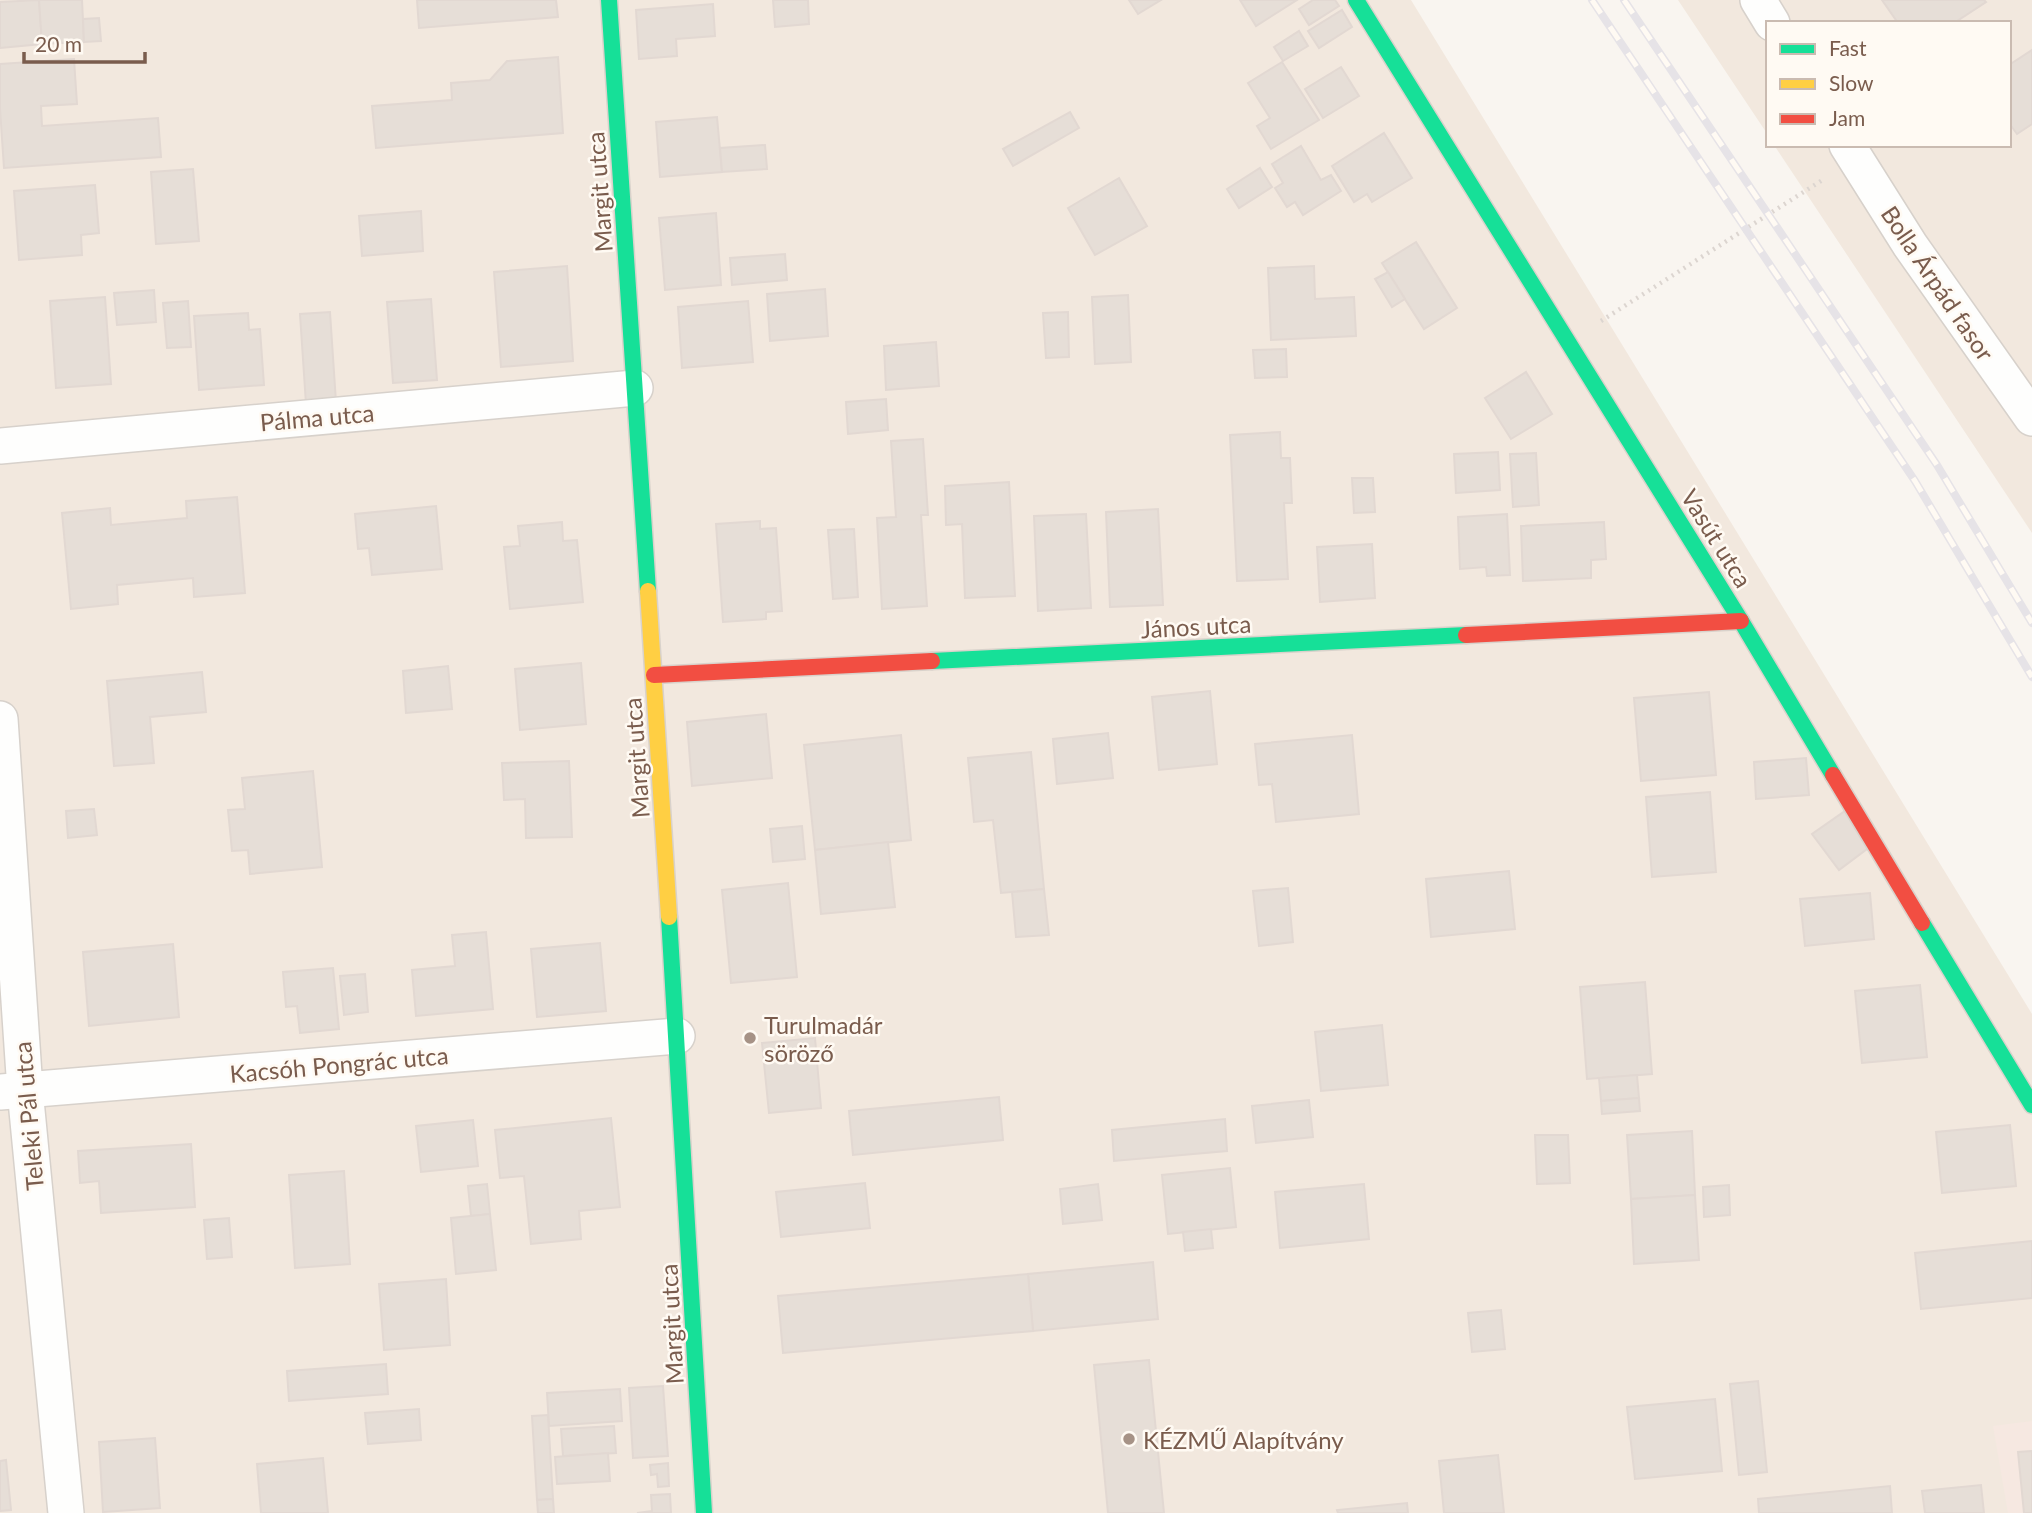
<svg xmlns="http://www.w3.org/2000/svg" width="2032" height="1513" font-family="Lato,sans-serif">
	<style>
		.residential { fill: #f2e8de }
		.commercial { fill: #f6e8e1 }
		.building { fill: #e6ded7; stroke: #e2d8d2; stroke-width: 2 }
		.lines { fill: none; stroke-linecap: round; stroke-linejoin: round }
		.street-casing { stroke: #d7d1cb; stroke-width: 38 }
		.fast-casing { stroke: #d9d2cb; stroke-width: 19 }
		.slow-casing { stroke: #d9d2cb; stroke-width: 19 }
		.jam-casing { stroke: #d9d2cb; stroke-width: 19 }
		.path { stroke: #dcd5d0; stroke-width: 4.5; stroke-dasharray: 2 5; stroke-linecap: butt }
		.street { stroke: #fefefd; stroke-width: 35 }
		.fast { stroke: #16e098; stroke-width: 16 }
		.slow { stroke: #ffcf43; stroke-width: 16 }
		.jam { stroke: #f24e42; stroke-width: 16 }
		.rail-casing { stroke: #e6e3e7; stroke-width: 8 }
		.rail { stroke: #fffaf3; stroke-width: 5; stroke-dasharray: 16; stroke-linecap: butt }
		.poi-dot { fill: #a69286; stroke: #fffaf3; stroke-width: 2.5 }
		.labels { text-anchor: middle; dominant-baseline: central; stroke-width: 5; stroke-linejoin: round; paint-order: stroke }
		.street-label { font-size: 24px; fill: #7a5c4d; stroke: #fffaf3 }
		.poi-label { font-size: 24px; fill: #7a5c4d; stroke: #fffaf3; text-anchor: start }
	</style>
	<rect width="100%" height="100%" fill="#f9f5f0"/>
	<g class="residential">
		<polygon points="0,0 1411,0 2032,1014 2032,1513 0,1513"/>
		<polygon points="1678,0 2032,0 2032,533 1774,145 2009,145 2009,23 1768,23 1768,135"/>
	</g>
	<polygon class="commercial" points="2032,1421 2032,1513 2008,1513 1993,1426"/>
	<g class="building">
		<polygon points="39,0 42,44 0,48 0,2"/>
		<polygon points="39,0 82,0 84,42 42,44"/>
		<polygon points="417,0 556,0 558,17 419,28"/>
		<polygon points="773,0 808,0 809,24 775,27"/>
		<polygon points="1129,0 1161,0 1138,14"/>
		<polygon points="1240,0 1297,0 1256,26"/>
		<polygon points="1313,0 1335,0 1339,6 1309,25 1299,9"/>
		<polygon points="1882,0 1984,0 1986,2 1954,23 1898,23"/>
		<polygon points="713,4 715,36 676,39 677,56 639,59 636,10"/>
		<polygon points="1342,10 1352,27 1319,48 1308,31"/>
		<polygon points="99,18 101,41 84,42 83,19"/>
		<polygon points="1299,31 1308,46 1283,61 1274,47"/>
		<polygon points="2032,50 2032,124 2017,134 2009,123 2009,65"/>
		<polygon points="558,57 563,133 376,148 372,106 452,100 451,83 490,80 507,61"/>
		<polygon points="74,59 77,104 41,106 42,126 158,118 161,157 4,168 0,109 0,64"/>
		<polygon points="1282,62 1319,120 1271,149 1257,126 1270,118 1248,83"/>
		<polygon points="1341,67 1359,96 1323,118 1305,89"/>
		<polygon points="1070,112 1079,128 1013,166 1003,149"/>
		<polygon points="717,117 722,172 660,177 656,122"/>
		<polygon points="1384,133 1412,178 1372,202 1367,194 1354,202 1332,166"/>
		<polygon points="765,145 767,169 722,172 720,148"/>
		<polygon points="1301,146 1321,180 1331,175 1341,191 1303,215 1295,202 1287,207 1275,188 1283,183 1272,164"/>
		<polygon points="1260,168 1272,187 1239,208 1227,189"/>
		<polygon points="193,169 199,241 156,244 151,172"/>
		<polygon points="1119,178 1147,226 1095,255 1068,208"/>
		<polygon points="95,185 99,233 81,235 82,255 19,260 14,191"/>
		<polygon points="421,211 423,251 362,256 359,216"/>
		<polygon points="716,213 721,285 665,290 659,218"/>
		<polygon points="1416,242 1457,308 1424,329 1382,263"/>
		<polygon points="785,254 787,280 732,285 730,258"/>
		<polygon points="567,266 573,361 501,367 494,272"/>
		<polygon points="1314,266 1315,299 1354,297 1356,336 1271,340 1268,268"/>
		<polygon points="1388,272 1405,299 1392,307 1375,279"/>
		<polygon points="825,289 828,336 770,341 767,294"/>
		<polygon points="154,290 156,322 117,325 114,293"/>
		<polygon points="1128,295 1131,362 1095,364 1092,297"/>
		<polygon points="105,297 111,384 56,388 50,301"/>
		<polygon points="431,299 437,380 393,383 387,302"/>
		<polygon points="188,301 191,347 167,348 163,303"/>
		<polygon points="748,301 753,362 682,368 678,307"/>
		<polygon points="330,312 336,402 306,404 300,314"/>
		<polygon points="1068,312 1069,357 1046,358 1043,313"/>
		<polygon points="248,313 249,330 260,329 264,385 199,390 194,316"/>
		<polygon points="936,342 939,386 886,390 884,346"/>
		<polygon points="1286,349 1287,377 1255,378 1253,350"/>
		<polygon points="1526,372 1552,414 1511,439 1485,398"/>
		<polygon points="886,399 888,430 848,434 846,402"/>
		<polygon points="1280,432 1281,458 1290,458 1292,503 1284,503 1288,579 1237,581 1230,435"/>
		<polygon points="923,439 928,515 921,515 927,606 882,609 877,518 896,517 891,441"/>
		<polygon points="1498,452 1500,490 1456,493 1454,454"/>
		<polygon points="1536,453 1539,505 1513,507 1510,454"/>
		<polygon points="1352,478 1373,478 1375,512 1354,513"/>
		<polygon points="1009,482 1015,596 965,598 962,524 946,525 945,486"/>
		<polygon points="237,497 245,593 194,597 193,578 117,585 118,604 71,609 62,513 110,508 111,525 187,518 186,501"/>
		<polygon points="436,506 442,569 372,575 369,548 358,549 355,514"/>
		<polygon points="1158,509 1163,605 1110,607 1106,512"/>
		<polygon points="1086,514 1091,608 1038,611 1034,516"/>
		<polygon points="1507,514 1510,575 1487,576 1486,567 1460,569 1458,517"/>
		<polygon points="760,521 760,529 776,528 782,611 766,612 766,619 723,622 716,524"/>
		<polygon points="562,522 563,541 577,540 583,602 510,609 504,547 520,546 518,526"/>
		<polygon points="1604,522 1606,559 1591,560 1591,578 1523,581 1521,526"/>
		<polygon points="854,529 858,597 833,599 828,530"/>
		<polygon points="1372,544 1375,598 1320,602 1317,547"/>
		<polygon points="581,663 586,724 520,730 515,669"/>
		<polygon points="448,666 452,709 406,713 403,671"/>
		<polygon points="202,672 206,712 150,717 154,763 114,766 107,681"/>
		<polygon points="1210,691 1217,764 1159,770 1152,697"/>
		<polygon points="1709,692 1716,775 1641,781 1634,698"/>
		<polygon points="766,714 772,778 692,786 687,722"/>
		<polygon points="1108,733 1113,778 1057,784 1053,739"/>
		<polygon points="901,735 911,840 815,850 804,745"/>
		<polygon points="1352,735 1359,814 1276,822 1272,784 1259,785 1255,744"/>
		<polygon points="1031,752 1044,889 1001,893 993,820 974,822 968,758"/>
		<polygon points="1806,758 1809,795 1756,799 1754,762"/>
		<polygon points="569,761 572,837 526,838 525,799 504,800 502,763"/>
		<polygon points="313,771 322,867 250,874 248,850 232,851 228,810 245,809 242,778"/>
		<polygon points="1710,792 1716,872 1652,877 1646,797"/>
		<polygon points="94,809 97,835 68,838 66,811"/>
		<polygon points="1845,811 1871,846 1839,870 1812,834"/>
		<polygon points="802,826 805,859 773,862 770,829"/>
		<polygon points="888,842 895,907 821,914 815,850"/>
		<polygon points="1509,871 1515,929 1431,937 1426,879"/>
		<polygon points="788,883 797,977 731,983 722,890"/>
		<polygon points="1288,888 1293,942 1259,946 1253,891"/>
		<polygon points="1044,889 1049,935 1016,937 1012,892"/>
		<polygon points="1870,893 1874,939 1805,946 1800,899"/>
		<polygon points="486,932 493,1009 416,1016 412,970 455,966 452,935"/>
		<polygon points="600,943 606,1011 537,1017 531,949"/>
		<polygon points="173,944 179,1017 89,1026 83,952"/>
		<polygon points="333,968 339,1029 300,1033 297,1006 286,1007 283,972"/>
		<polygon points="365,974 368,1012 344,1015 340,976"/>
		<polygon points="1645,982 1652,1074 1587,1079 1580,987"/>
		<polygon points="1920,985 1927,1057 1862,1063 1855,991"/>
		<polygon points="1382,1025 1388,1085 1321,1091 1315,1032"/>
		<polygon points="815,1038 821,1108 769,1113 762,1043"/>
		<polygon points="1637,1075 1639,1098 1601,1101 1599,1078"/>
		<polygon points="999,1097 1003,1140 853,1155 849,1111"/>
		<polygon points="1639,1098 1640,1111 1602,1114 1601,1101"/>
		<polygon points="1309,1100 1313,1137 1256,1143 1252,1106"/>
		<polygon points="611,1118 620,1207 579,1211 581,1239 531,1244 524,1176 500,1178 495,1130"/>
		<polygon points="1225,1119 1227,1151 1114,1161 1112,1130"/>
		<polygon points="473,1120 478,1166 421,1172 416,1126"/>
		<polygon points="2010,1125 2016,1186 1942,1193 1936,1132"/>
		<polygon points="1692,1131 1695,1195 1631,1199 1627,1135"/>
		<polygon points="1535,1135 1568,1135 1570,1183 1537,1184"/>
		<polygon points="191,1144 195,1207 101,1213 99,1181 80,1183 78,1151"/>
		<polygon points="1230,1168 1236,1227 1168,1234 1162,1175"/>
		<polygon points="344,1171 350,1264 295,1268 289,1175"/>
		<polygon points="865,1183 870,1228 781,1237 776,1192"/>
		<polygon points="487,1184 490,1214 471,1216 468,1186"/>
		<polygon points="1098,1184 1102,1220 1063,1224 1060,1189"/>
		<polygon points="1364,1184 1369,1239 1280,1248 1275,1192"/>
		<polygon points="1729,1185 1730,1215 1704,1217 1703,1187"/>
		<polygon points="1695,1195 1699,1260 1634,1264 1631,1199"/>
		<polygon points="490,1214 496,1270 456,1274 451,1218"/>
		<polygon points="229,1218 232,1257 207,1259 204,1220"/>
		<polygon points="1211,1229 1213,1248 1185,1251 1183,1232"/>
		<polygon points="2032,1241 2032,1298 1921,1309 1915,1253"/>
		<polygon points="1153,1262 1158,1319 1033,1331 1028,1274"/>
		<polygon points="1028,1274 1033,1331 783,1353 778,1296"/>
		<polygon points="446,1279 450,1345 384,1350 379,1284"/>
		<polygon points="1501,1310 1505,1349 1472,1352 1468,1313"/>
		<polygon points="1149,1360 1164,1513 1108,1513 1094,1365"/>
		<polygon points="386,1364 388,1394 289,1401 287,1371"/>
		<polygon points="1758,1381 1767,1472 1739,1475 1730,1384"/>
		<polygon points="663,1386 668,1456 633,1458 629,1388"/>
		<polygon points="620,1389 622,1421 549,1426 547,1393"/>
		<polygon points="1715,1399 1722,1471 1635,1479 1627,1407"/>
		<polygon points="419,1409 421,1440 368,1444 365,1413"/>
		<polygon points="548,1415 553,1499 537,1500 532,1416"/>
		<polygon points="614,1426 616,1453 563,1456 561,1429"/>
		<polygon points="155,1438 160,1508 103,1512 99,1442"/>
		<polygon points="2032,1451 2032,1513 2024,1513 2018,1452"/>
		<polygon points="608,1453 610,1481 557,1484 555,1457"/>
		<polygon points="1498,1455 1504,1513 1444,1513 1439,1461"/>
		<polygon points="323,1458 328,1513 261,1513 257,1464"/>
		<polygon points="6,1460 11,1510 0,1511 0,1461"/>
		<polygon points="668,1463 669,1486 658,1487 657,1474 651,1475 650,1465"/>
		<polygon points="1981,1485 1984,1513 1925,1513 1922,1491"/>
		<polygon points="1890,1486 1892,1513 1759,1513 1758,1499"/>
		<polygon points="670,1494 671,1513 637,1513 652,1511 651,1495"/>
		<polygon points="553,1499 554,1513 538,1513 537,1500"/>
		<polygon points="1407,1503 1408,1513 1338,1513 1337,1510"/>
	</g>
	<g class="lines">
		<defs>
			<g id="street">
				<polyline points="1758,0 1772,23"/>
				<polyline points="1847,145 1910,245 2032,418"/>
				<polyline points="0,446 635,388"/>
				<polyline points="0,719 25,1090 66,1513"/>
				<polyline points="0,1092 677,1036"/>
			</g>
			<g id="fast">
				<polyline points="609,0 648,591"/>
				<polyline points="1356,0 1741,621 1833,775"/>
				<polyline points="932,661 1466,635"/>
				<polyline points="669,917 704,1513"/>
				<polyline points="1922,923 2032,1105"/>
			</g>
			<polyline id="slow" points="648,591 669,917"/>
			<g id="jam">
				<polyline points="1466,635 1741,621"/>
				<polyline points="654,675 932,661"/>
				<polyline points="1833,775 1922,923"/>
			</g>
		</defs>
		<use href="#street" class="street-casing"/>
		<use href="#fast" class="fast-casing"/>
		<use href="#slow" class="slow-casing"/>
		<use href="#jam" class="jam-casing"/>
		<polyline class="path" points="1601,321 1824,179"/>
		<use href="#street" class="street"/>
		<use href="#fast" class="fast"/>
		<use href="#slow" class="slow"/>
		<use href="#jam" class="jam"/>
		<defs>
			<g id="rail">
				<polyline points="1592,0 1915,481 2032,677"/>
				<polyline points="1624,0 1937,465 2032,623"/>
			</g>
		</defs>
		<use href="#rail" class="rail-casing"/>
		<use href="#rail" class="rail"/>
	</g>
	<g class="poi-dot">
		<circle cx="750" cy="1038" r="7"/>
		<circle cx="1129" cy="1439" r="7"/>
	</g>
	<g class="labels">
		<g class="street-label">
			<text transform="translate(599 192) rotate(-94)">Margit utca</text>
			<text transform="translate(1938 283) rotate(56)">Bolla Árpád fasor</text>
			<text transform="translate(317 417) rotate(-5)">Pálma utca</text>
			<text transform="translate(1717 538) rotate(58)">Vasút utca</text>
			<text transform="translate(1196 626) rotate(-3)">János utca</text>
			<text transform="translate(636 758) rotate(-94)">Margit utca</text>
			<text transform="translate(339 1064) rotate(-5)">Kacsóh Pongrác utca</text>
			<text transform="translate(28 1116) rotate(-95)">Teleki Pál utca</text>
			<text transform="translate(671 1324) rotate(-93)">Margit utca</text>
		</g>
		<g class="poi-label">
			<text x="764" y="1024">Turulmadár<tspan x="764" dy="28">söröző</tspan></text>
			<text x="1143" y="1439">KÉZMŰ Alapítvány</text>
		</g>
	</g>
	<rect x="1766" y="21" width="245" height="126" fill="#fffaf3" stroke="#cabbb1" stroke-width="2"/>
	<rect x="1780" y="44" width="35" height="10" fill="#16e098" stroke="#cabbb1" stroke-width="2"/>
	<text x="1829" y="56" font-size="21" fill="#7a5c4d">Fast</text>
	<rect x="1780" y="79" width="35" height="10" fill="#ffcf43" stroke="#cabbb1" stroke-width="2"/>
	<text x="1829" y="91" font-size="21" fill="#7a5c4d">Slow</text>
	<rect x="1780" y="114" width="35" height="10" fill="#f24e42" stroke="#cabbb1" stroke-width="2"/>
	<text x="1829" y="126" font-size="21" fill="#7a5c4d">Jam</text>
	<path d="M24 52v10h121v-10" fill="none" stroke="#7a5c4d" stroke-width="3.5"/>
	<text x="35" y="52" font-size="21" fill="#7a5c4d" stroke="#fffaf3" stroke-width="5" paint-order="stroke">20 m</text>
</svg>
